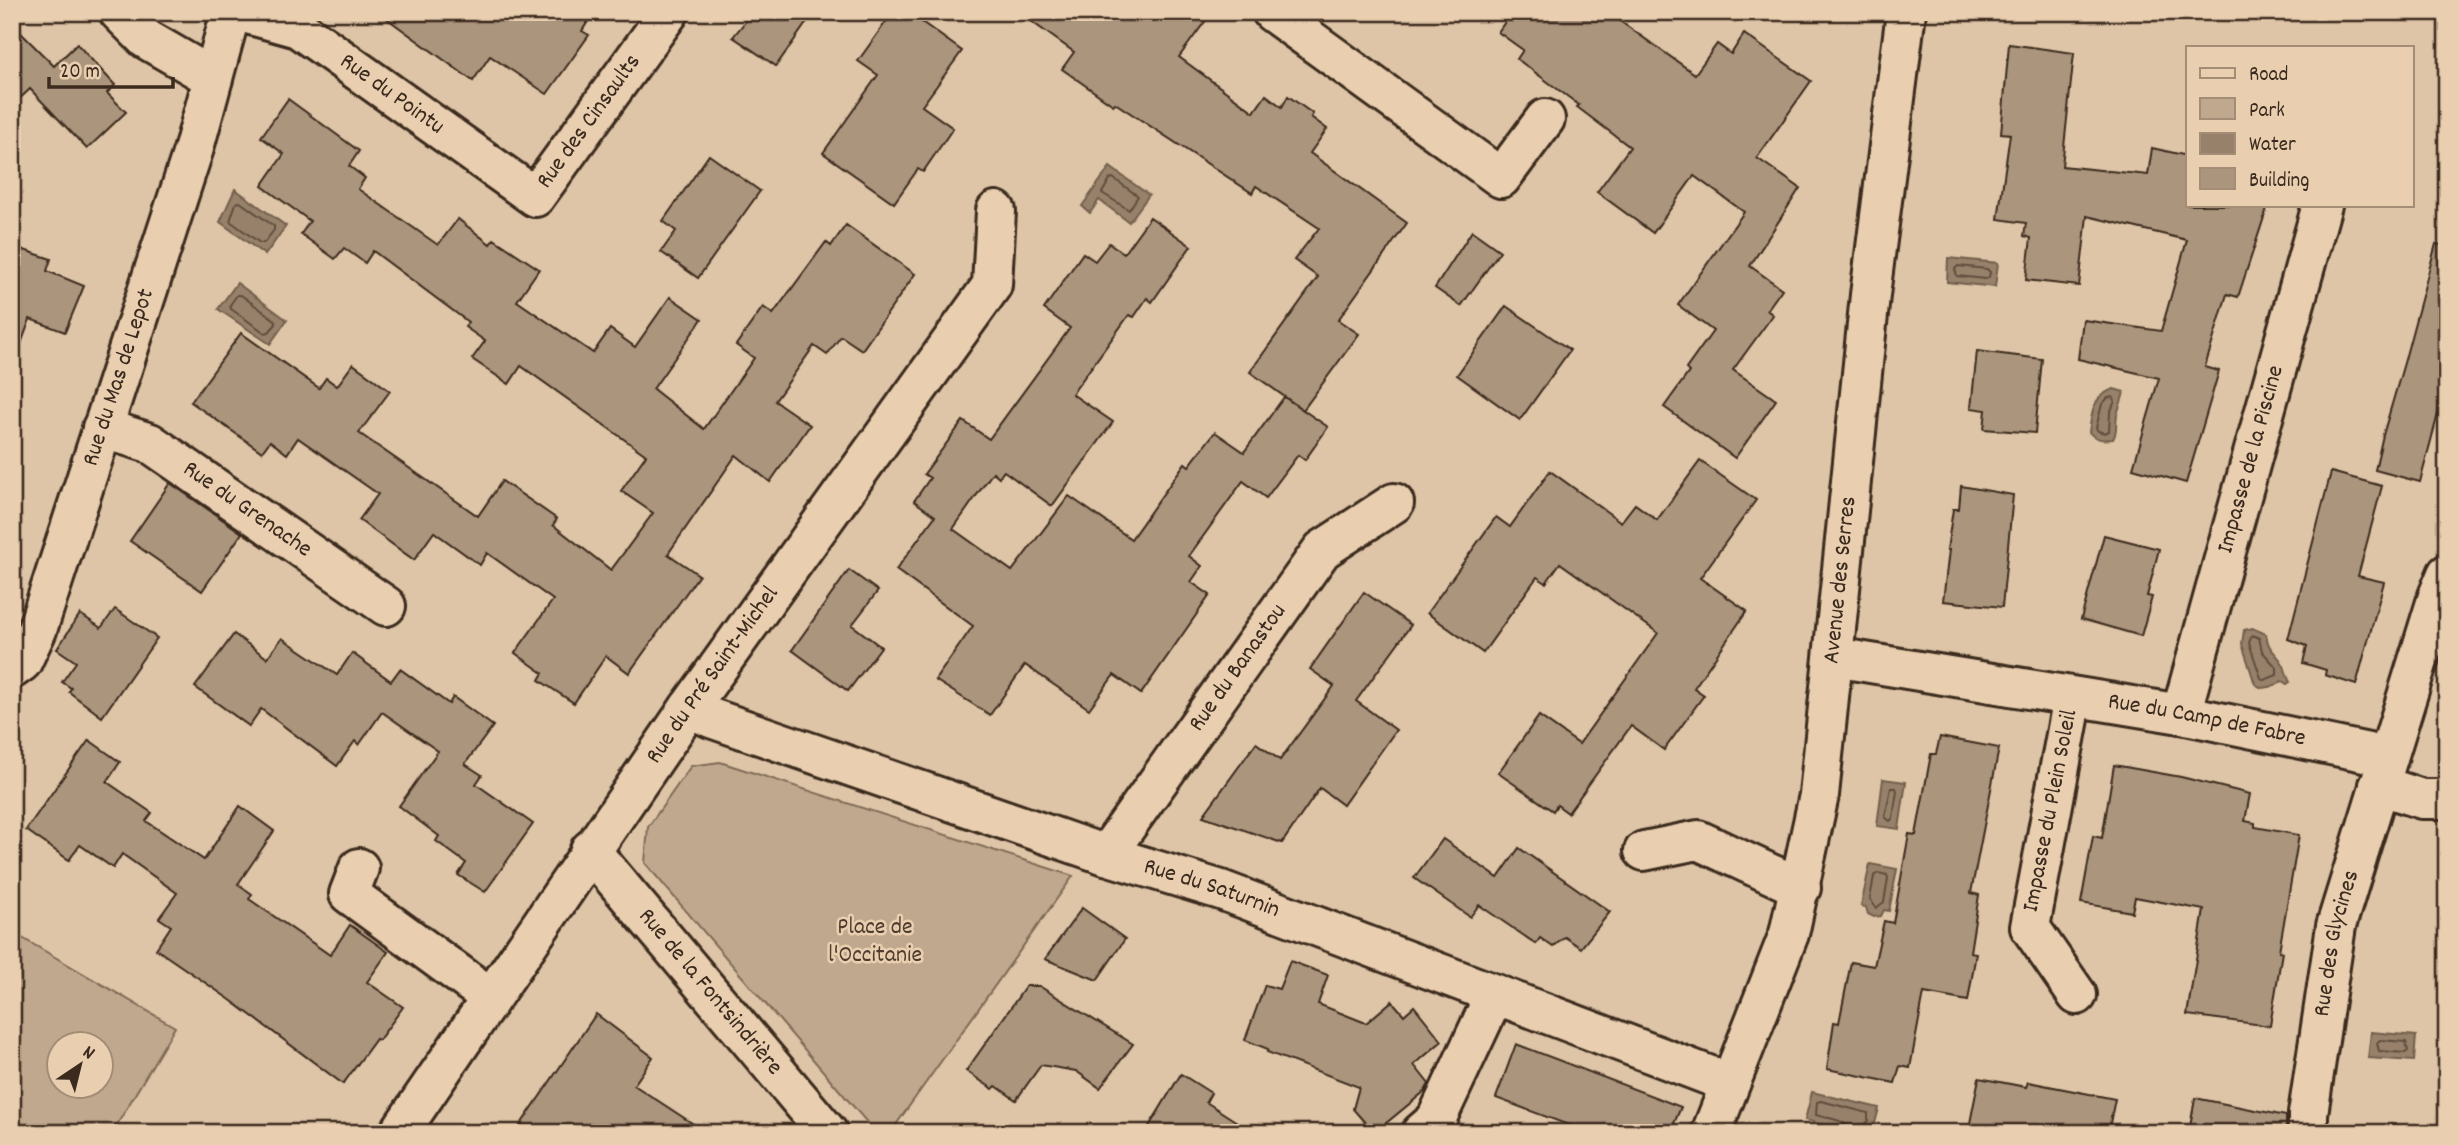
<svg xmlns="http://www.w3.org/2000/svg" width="2459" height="1145" font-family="Dekko,sans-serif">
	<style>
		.green { fill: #c0a88e; stroke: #7e6956; stroke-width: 2; fill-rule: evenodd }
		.water { fill: #97816b; stroke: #725e4c; stroke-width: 2 }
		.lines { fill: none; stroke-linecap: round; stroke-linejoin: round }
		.shore { stroke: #604d3d; stroke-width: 2 }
		.building { fill: #ab957d; stroke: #3b2a1e; stroke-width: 2 }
		.street-casing { stroke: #3b2a1e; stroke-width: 44 }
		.secondary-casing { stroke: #3b2a1e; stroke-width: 44 }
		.street { stroke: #e9cfb0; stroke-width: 38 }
		.secondary { stroke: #e9cfb0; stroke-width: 38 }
		.labels { text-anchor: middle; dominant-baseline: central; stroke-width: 5; stroke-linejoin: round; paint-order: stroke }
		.street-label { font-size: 24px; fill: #3b2a1e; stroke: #e9cfb0 }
		.park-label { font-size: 24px; fill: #4f3d2f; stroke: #e9cfb0 }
	</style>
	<rect width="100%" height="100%" fill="#dec5a7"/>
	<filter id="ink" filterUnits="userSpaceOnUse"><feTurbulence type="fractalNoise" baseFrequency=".0143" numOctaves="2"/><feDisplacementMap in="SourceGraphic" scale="14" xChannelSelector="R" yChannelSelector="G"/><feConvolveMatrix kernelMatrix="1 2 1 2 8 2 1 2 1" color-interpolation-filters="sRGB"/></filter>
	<g filter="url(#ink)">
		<g class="green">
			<polygon points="720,762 1073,876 890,1133 876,1133 645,863 648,827 691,766"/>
			<path d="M12 932 175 1027 112 1133H12ZM60 1044H102V1086H60Z"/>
		</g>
		<g class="water">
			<polygon points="1110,167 1149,195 1129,222 1099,200 1090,213 1082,206"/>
			<polygon points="235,189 286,226 265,255 220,222"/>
			<polygon points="1948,258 1998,263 1995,287 1947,282"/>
			<polygon points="237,283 287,320 270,344 218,309"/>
			<path d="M2114 389 2124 392C2122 401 2119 407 2117 415 2115 424 2118 431 2113 439 2103 440 2095 440 2089 432 2092 412 2093 395 2114 389Z"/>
			<path d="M2252 628 2266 634C2269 654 2277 651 2284 666 2286 671 2287 677 2290 682L2287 684 2282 681 2275 686 2262 688 2255 684 2242 644 2244 630Z"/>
			<polygon points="1883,779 1906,782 1899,829 1877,826"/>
			<polygon points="1870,864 1897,869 1889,911 1884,910 1881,916 1874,917 1868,914 1866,907 1861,906"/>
			<polygon points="2371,1032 2416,1036 2414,1061 2368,1058"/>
			<polygon points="1812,1092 1879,1108 1874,1127 1862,1133 1857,1133 1805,1120"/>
		</g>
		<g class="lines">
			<g class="shore">
				<polygon points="1113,178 1138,196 1129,210 1102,193 1110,179"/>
				<polygon points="240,202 274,226 274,230 264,243 260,243 230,221 236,203"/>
				<polygon points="1958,266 1987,269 1990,272 1989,277 1986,279 1957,276 1955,269"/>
				<polygon points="237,295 241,295 275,320 276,324 269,332 265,333 231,309 230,305"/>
				<polygon points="2108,398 2113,397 2115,401 2110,413 2109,431 2105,433 2098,431 2096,428 2102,404"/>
				<polygon points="2252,635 2259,638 2262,651 2277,668 2277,675 2264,680 2261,678 2249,643"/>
				<polygon points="1891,788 1896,788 1897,791 1893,818 1890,821 1885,817"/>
				<polygon points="1878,873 1887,875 1888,878 1884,902 1876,908 1870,899 1874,876"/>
				<polygon points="2380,1040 2406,1042 2408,1051 2405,1053 2379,1051 2377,1043"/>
				<path d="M1850 1133C1848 1118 1828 1119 1816 1115L1817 1102 1821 1101 1868 1113V1121L1862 1126 1861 1133"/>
			</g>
		</g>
		<g class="building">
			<polygon points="378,12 594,12 582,31 589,35 547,94 490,56 473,81"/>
			<polygon points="753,12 814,12 776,66 733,37"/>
			<polygon points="893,12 908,12 962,51 922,106 953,128 923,172 918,169 894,203 823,153 878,75 858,61"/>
			<polygon points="1018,12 1212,12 1179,57 1254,112 1266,95 1282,107 1288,96 1313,114 1311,117 1327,129 1310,153 1407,223 1338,320 1359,334 1303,410 1250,372 1318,277 1294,260 1319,228 1256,186 1252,193 1115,103 1113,105 1062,69 1074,52"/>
			<polygon points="1512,12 1607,12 1695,74 1717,44 1731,54 1744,34 1811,81 1757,158 1800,188 1750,266 1782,289 1767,310 1773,315 1733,370 1776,400 1735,458 1664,407 1689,372 1686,369 1713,331 1678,305 1744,212 1694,176 1653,233 1597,192 1630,147 1577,107 1579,105 1517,59 1523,50 1498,32"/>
			<polygon points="12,24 54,66 77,44 115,85 107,93 126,112 87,149 30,89 12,106"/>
			<polygon points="2009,44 2074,53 2062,166 2148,175 2152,148 2188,156 2188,205 2268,205 2238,297 2227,294 2205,367 2219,371 2186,483 2133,468 2159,378 2078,359 2083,320 2161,331 2187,240 2087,216 2079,286 2026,280 2031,238 2024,236 2026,223 1998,219 2010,134 2001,133"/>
			<polygon points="288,99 359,151 349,166 365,178 358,189 438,245 458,219 490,244 494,239 539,269 517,301 593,353 610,329 635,347 670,297 702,319 653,389 704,429 754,358 736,345 763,307 773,314 826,242 831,246 846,225 915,274 862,350 841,336 827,355 814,346 775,401 810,425 770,482 736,455 668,554 699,575 629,673 606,656 574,703 539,680 543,673 515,653 553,600 487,553 480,565 434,532 414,560 359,520 378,494 298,438 287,454 270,441 262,452 191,402 241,333 319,388 326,378 337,386 353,364 390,391 359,433 478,516 502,481 557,519 553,525 611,570 653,513 621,491 646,455 521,366 509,384 472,359 485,341 465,327 468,322 373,251 365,263 344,248 335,259 301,234 310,221 262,186 284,154 261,137"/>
			<polygon points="709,155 760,191 698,278 661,252 676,231 663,221"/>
			<polygon points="1150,217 1191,246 1152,302 1147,298 1134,317 1129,315 1072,394 1113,422 1052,506 1004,471 999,477 993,472 953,529 1012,571 1069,496 1131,539 1185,463 1189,466 1215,432 1244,452 1284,397 1328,427 1305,460 1298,455 1266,498 1243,481 1189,556 1202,566 1191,582 1210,595 1141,694 1114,675 1089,709 1025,665 990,715 935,680 973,626 896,570 935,516 914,501 930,478 924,474 963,421 989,439 1070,328 1044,309 1083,253 1095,261 1109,243 1124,253"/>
			<polygon points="1472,231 1500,251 1461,306 1435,288"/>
			<polygon points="2436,244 2447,246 2447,380 2420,482 2375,470 2383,435 2404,363"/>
			<polygon points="12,246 51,259 47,271 84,286 65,332 30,319 17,355 12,354"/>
			<polygon points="1506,306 1570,350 1520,420 1457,375"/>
			<polygon points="1977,351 2042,359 2035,433 1984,429 1986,410 1971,408"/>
			<polygon points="1700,461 1756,500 1700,578 1747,611 1694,688 1704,695 1664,750 1631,726 1568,813 1557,805 1553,811 1498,773 1539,716 1579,744 1658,633 1560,563 1546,583 1537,577 1483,653 1427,613 1496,517 1510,527 1550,471 1621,522 1635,504 1657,520"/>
			<polygon points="2331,472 2382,486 2358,576 2384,582 2356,685 2325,675 2326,670 2303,663 2307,646 2288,639"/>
			<polygon points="170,483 242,533 202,591 130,541"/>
			<polygon points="1961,486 2013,495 2002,607 1943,601 1949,550 1947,550 1953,509 1959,509"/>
			<polygon points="2104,535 2159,549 2147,596 2152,597 2141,636 2081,619"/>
			<polygon points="849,570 878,591 852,625 881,647 848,691 792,650"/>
			<polygon points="1364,592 1411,625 1356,701 1396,730 1343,805 1320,788 1282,843 1203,816 1256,743 1280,760 1334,686 1310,669"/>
			<polygon points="115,609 157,638 102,717 69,692 71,688 62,682 76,662 57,649 80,614 101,628"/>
			<polygon points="234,634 267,658 282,638 337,675 352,653 391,681 400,669 449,704 453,697 493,726 465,764 482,775 476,784 533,824 485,892 458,875 466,863 436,841 439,836 399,806 438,751 382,712 359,745 355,741 337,766 261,709 249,726 195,687"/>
			<polygon points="1940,737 1999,748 1971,893 1979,895 1970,952 1976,953 1968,1001 1924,993 1910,1068 1900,1066 1895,1083 1827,1069 1834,1022 1839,1023 1851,962 1874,966 1884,921 1893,923 1909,834 1916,835 1931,754 1936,754"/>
			<polygon points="89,740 120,762 107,782 152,813 146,821 204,860 240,806 274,831 238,884 252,894 249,899 330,955 350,925 388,952 367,982 403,1007 379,1040 376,1039 343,1084 229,999 156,949 171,926 159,918 177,893 122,854 113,868 80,845 69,860 26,830"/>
			<polygon points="2114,765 2181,777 2250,794 2245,821 2255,823 2255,827 2299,835 2279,951 2282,952 2270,1026 2187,1015 2204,910 2135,897 2132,912 2081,903 2093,836 2102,838"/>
			<polygon points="1443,839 1498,878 1519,848 1610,912 1581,948 1565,937 1553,947 1540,938 1536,944 1479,905 1470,917 1414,878"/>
			<polygon points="1082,908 1125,939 1097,980 1045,959"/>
			<polygon points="1290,961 1328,975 1318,1004 1366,1023 1392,1001 1404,1015 1414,1006 1442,1041 1414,1065 1429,1084 1425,1091 1374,1133 1353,1109 1359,1087 1267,1052 1268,1049 1245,1040 1265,985 1279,989"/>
			<polygon points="1026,986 1039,986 1133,1044 1100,1088 1076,1071 1041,1065 1016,1100 996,1086 993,1089 966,1071"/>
			<polygon points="596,1014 653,1057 634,1085 707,1133 515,1133"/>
			<polygon points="1516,1044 1681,1107 1670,1133 1590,1133 1496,1098"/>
			<polygon points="1181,1074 1211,1093 1206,1102 1254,1133 1145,1133"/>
			<polygon points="1979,1078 2026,1087 2028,1082 2115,1099 2108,1133 1968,1133"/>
			<polygon points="2195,1098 2286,1116 2286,1133 2189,1133"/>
		</g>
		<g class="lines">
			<defs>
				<g id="street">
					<polyline points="119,12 146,39 213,78"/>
					<path id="s1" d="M240 12 298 28 535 197 669 12"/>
					<polyline points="1272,12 1501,178 1545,119"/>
					<path id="s2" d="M102 428 150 443 386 606"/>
					<path id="s3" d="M1834 657 2181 714 2388 757"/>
					<path id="s4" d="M12 669 22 662 37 630 194 148 231 12"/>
					<polyline points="2073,697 2030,927 2077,995"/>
					<path id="s5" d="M689 708 711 718 1106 855 1221 890 1729 1083"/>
					<path id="s6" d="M2181 714 2322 205"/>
					<polyline points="2379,785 2422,799 2447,799"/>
					<path id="s7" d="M590 850 828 1133"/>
					<polyline points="1644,851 1698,840 1801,888"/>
					<path id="s8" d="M1106 855 1322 550 1394 503"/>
					<polyline points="359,868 349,894 490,997"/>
					<path id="s9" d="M399 1133 689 708 992 285 996 211"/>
					<polyline points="1421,1133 1436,1120 1495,994"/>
					<path id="s10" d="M2308 1133V1114L2336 926 2438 596 2447 574"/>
				</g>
				<g id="secondary">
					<path id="s11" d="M1711 1133 1789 934 1819 795 1870 295 1906 12"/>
				</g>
			</defs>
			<use href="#street" class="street-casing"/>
			<use href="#secondary" class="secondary-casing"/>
			<use href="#street" class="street"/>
			<use href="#secondary" class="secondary"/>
		</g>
	</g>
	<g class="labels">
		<g class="street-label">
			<text stroke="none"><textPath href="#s1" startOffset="175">Rue du Pointu</textPath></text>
			<text stroke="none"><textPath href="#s1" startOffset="444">Rue des Cinsaults</textPath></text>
			<text stroke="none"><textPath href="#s4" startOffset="313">Rue du Mas de Lepot</textPath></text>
			<text stroke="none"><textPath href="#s6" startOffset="264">Impasse de la Piscine</textPath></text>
			<text stroke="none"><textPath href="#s2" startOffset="168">Rue du Grenache</textPath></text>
			<text stroke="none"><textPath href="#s11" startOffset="572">Avenue des Serres</textPath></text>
			<text stroke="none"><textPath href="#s8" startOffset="229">Rue du Banastou</textPath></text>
			<text stroke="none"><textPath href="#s9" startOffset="555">Rue du Pré Saint-Michel</textPath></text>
			<text stroke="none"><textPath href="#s3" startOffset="378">Rue du Camp de Fabre</textPath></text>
			<text transform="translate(2051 811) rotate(-79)">Impasse du Plein Soleil</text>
			<text stroke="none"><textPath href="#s5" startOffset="553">Rue du Saturnin</textPath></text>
			<text stroke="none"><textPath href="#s10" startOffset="192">Rue des Glycines</textPath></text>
			<text stroke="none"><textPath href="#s7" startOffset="186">Rue de la Fontsindrière</textPath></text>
		</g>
		<g class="park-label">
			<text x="875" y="928">Place de<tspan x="875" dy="28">l'Occitanie</tspan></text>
		</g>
	</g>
	<rect width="2459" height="1145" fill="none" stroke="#e9cfb0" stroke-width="42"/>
	<rect x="21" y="21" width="2417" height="1103" fill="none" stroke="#3b2a1e" stroke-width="2.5" filter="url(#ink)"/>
	<rect x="2186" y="46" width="228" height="161" fill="#e9cfb0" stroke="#a38d76" stroke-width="2"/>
	<rect x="2200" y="68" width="35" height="10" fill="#e9cfb0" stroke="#a38d76" stroke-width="2"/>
	<text x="2249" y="80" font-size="21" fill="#3b2a1e">Road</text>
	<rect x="2200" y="98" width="35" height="21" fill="#c0a88e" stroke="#a38d76" stroke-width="2"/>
	<text x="2249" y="116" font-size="21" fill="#3b2a1e">Park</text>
	<rect x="2200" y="133" width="35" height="21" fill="#97816b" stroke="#a38d76" stroke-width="2"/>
	<text x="2249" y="150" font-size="21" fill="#3b2a1e">Water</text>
	<rect x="2200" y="168" width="35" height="21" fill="#ab957d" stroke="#a38d76" stroke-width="2"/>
	<text x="2249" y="186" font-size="21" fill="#3b2a1e">Building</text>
	<g transform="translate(80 1065) rotate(35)"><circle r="33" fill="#e9cfb0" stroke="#a38d76" stroke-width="2"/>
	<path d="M0-5L12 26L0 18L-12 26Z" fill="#3b2a1e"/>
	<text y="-10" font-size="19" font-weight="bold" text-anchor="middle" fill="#3b2a1e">N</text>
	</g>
	<path d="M49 77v10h124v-10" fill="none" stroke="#3b2a1e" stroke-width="3.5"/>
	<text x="60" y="77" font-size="21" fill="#3b2a1e" stroke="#e9cfb0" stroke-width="5" paint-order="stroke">20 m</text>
</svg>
